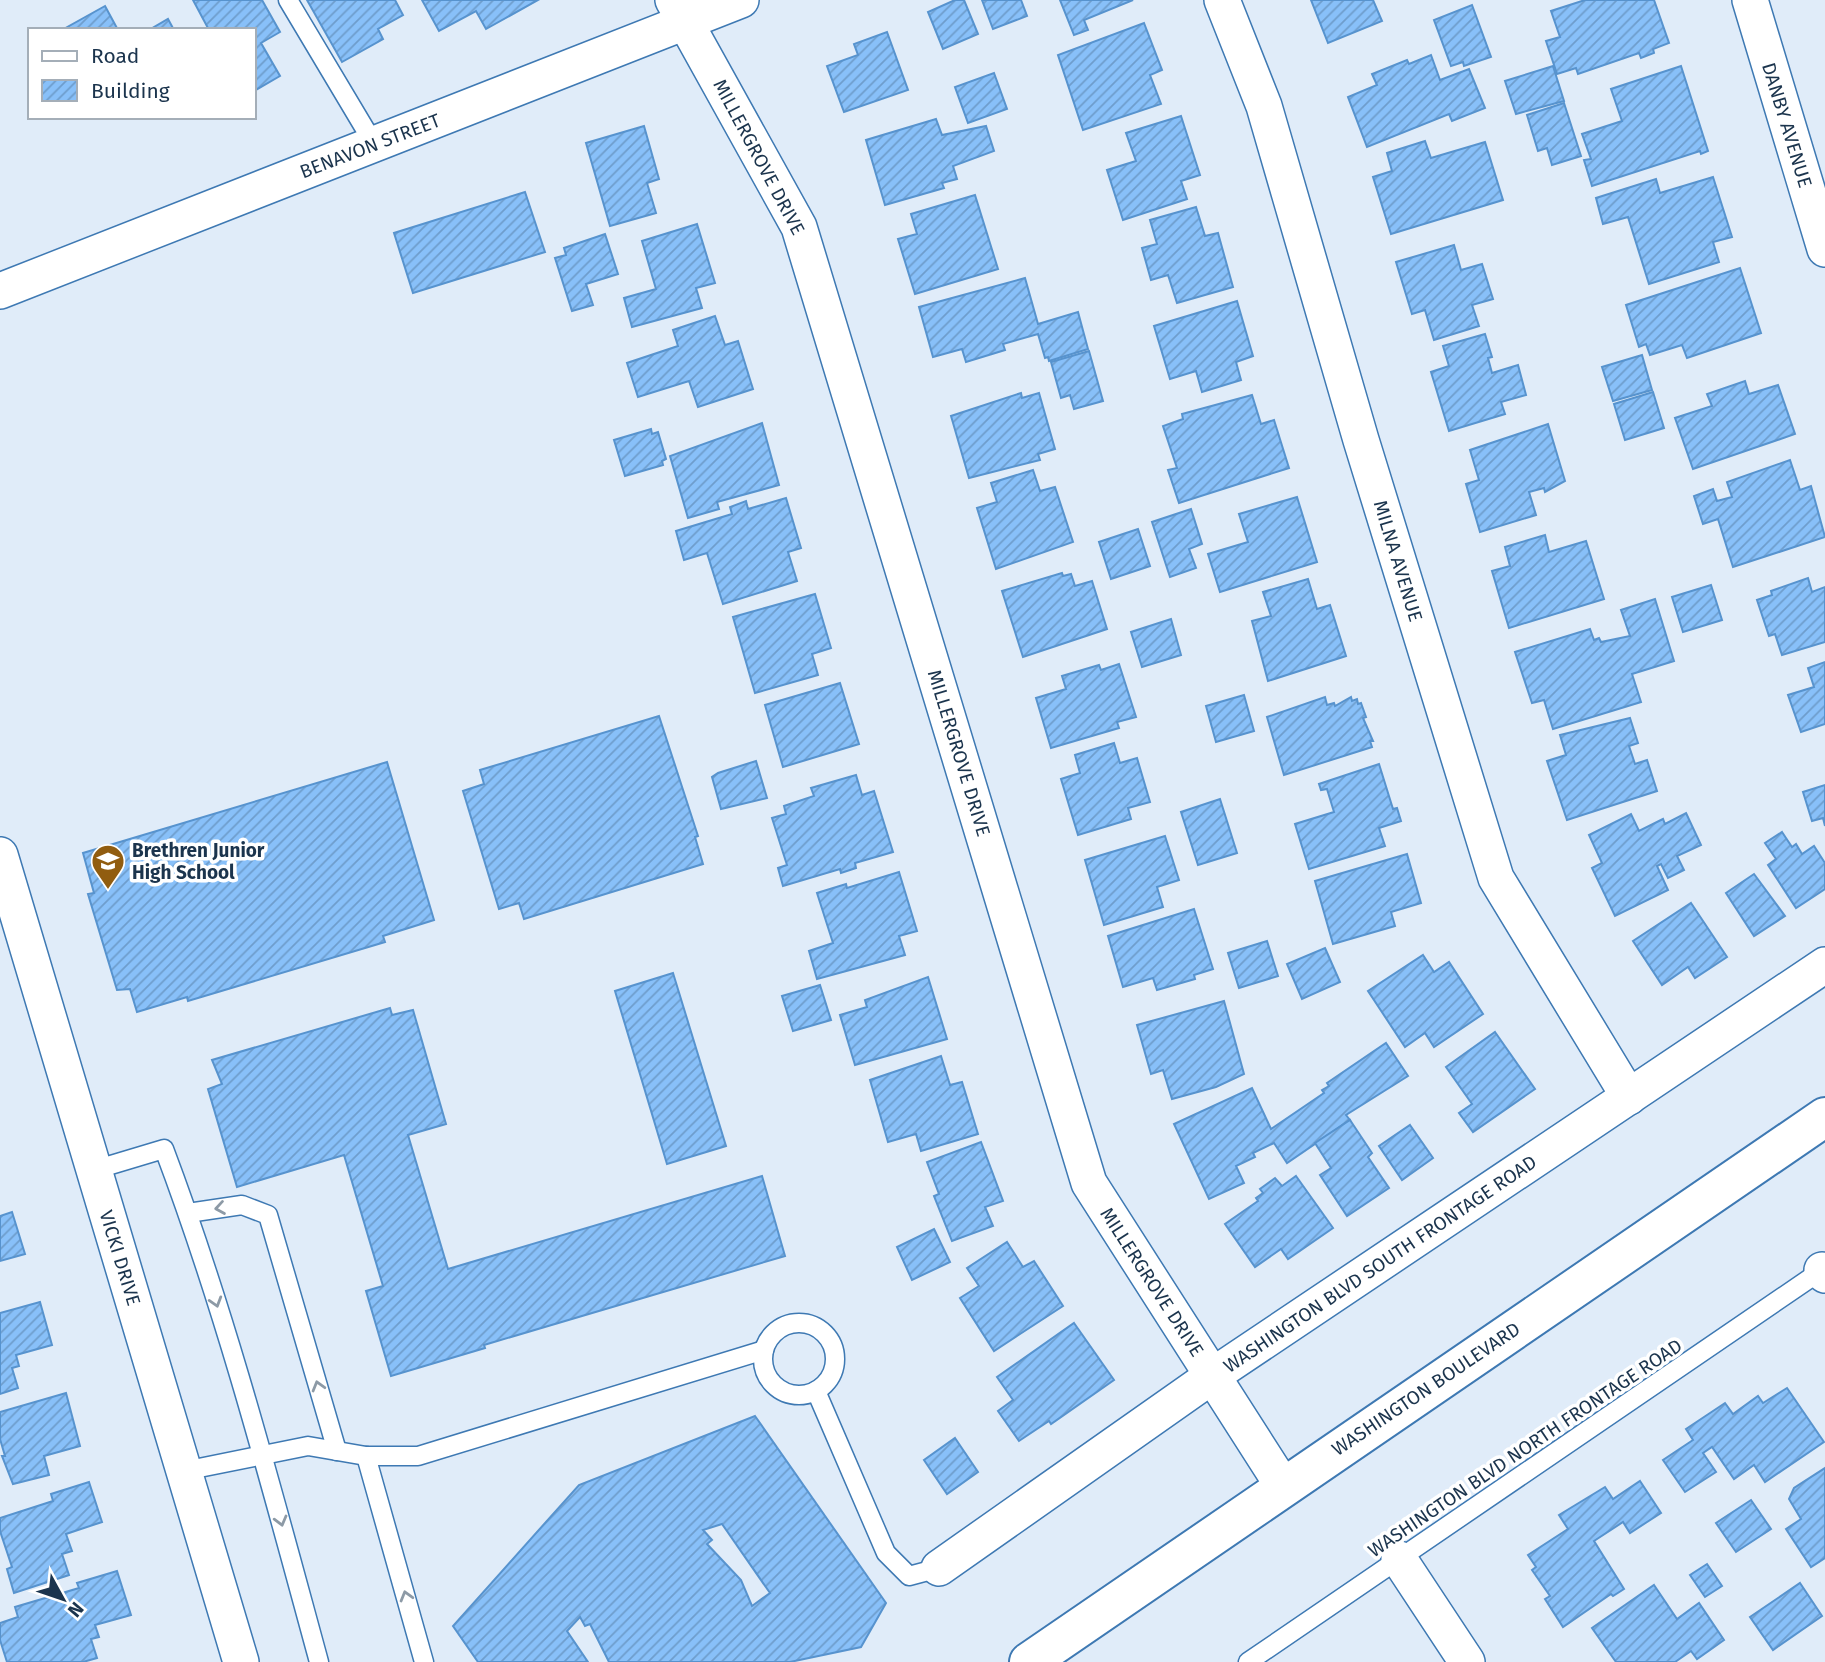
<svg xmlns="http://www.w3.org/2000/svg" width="1825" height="1662" font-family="'Fira Sans',sans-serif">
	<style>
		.building { fill: url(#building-hatch); stroke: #5793ce; stroke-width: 2; fill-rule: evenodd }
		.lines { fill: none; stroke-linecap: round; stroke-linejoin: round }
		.lane-casing { stroke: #3e79b3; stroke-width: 21 }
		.street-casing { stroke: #3e79b3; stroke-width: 38 }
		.primary-casing { stroke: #3e79b3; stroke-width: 42 }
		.lane { stroke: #fff; stroke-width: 18 }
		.street { stroke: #fff; stroke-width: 35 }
		.primary { stroke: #fff; stroke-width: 38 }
		.oneway { stroke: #8d9aa6 }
		.labels { text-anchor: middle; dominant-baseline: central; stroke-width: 7; stroke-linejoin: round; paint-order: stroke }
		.street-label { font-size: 19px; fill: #1b344d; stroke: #fff }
		.poi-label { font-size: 19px; font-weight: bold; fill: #1b344d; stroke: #fff; text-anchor: start }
	</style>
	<defs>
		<pattern id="building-hatch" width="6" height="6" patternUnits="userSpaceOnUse" patternTransform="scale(1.75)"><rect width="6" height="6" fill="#88c0f9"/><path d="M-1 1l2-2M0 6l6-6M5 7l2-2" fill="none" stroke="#6e9dcc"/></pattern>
	</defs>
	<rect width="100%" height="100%" fill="#e0ecf9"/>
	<g class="building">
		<polygon points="193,0 262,0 280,32 261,43 280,76 254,91 254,30 209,30"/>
		<polygon points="307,0 395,0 403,15 378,29 383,39 342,62"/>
		<polygon points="422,0 538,0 486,29 476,11 439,31"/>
		<polygon points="955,0 964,0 978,34 943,49 928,12"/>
		<polygon points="982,0 1021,0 1027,16 993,29"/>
		<polygon points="1060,0 1133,0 1084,20 1088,30 1074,35"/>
		<polygon points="1311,0 1373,0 1382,21 1328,43"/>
		<polygon points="1585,0 1654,0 1669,43 1653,49 1654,53 1641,58 1639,53 1578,74 1576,68 1557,74 1546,41 1560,37 1551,11"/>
		<polygon points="1472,5 1491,57 1464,66 1463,62 1451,66 1434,20"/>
		<polygon points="105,6 118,30 62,30"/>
		<polygon points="168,19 174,30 149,30"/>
		<polygon points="1144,23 1162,70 1150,75 1161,104 1083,130 1058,55"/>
		<polygon points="887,32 908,90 844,112 827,66 858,55 854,44"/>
		<polygon points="1431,55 1440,80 1469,69 1485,108 1452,121 1449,114 1367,147 1348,97 1377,85 1372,74 1407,60 1409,64"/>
		<polygon points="1553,66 1564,101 1516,114 1505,81"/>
		<polygon points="1681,66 1708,151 1701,154 1700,151 1592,186 1584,160 1591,159 1582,134 1622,121 1611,89"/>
		<polygon points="994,73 1007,109 968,123 955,87"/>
		<polygon points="1564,103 1581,156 1552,165 1547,148 1538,151 1527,115"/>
		<polygon points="1181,116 1200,175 1181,181 1187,199 1123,220 1107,170 1136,161 1126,133"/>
		<polygon points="936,119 942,135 986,126 994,151 953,166 957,179 942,183 944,188 885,205 866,140"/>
		<polygon points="644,126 659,179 647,183 656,213 610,226 586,143"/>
		<polygon points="1425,141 1431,158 1485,142 1503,200 1391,234 1373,177 1392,171 1387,153"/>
		<polygon points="1713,177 1732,237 1713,242 1719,262 1649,284 1628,217 1603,224 1596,198 1656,179 1660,193"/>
		<polygon points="525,192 545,252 413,293 394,233"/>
		<polygon points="975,195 998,269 915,294 898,239 917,234 911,214"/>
		<polygon points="1196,207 1205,236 1218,233 1233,287 1177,303 1168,275 1151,280 1142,248 1157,244 1150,220"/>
		<polygon points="697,224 715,283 696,288 702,308 632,327 624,298 656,289 642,241"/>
		<polygon points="605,234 618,274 586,284 593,305 572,311 555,258 566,255 564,248"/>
		<polygon points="1454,245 1461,270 1482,264 1493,299 1472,305 1479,326 1434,340 1425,310 1412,314 1396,262"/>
		<polygon points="1740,268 1761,333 1687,358 1682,345 1650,355 1646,344 1639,347 1626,305"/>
		<polygon points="1025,278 1038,324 1078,312 1088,349 1049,361 1048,357 1045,358 1038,334 1003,344 1005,350 966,362 962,349 933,357 919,307"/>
		<polygon points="1237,301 1253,356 1236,362 1241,380 1202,392 1196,371 1170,379 1154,326"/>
		<polygon points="715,316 725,345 738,341 753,389 698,407 689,381 638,397 627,363 678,346 673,330"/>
		<polygon points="1485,334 1492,357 1488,358 1492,373 1518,365 1526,395 1501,402 1505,414 1449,431 1431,372 1449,366 1443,346"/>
		<polygon points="1089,351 1103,401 1074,409 1070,395 1061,398 1051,362"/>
		<polygon points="1642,355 1652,390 1613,401 1602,367"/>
		<polygon points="1745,381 1749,394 1778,385 1795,434 1693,469 1675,418 1712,406 1707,394"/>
		<polygon points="1653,392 1664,428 1625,440 1614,404"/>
		<polygon points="1021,393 1022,398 1039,393 1055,449 1038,454 1040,460 969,478 951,416"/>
		<polygon points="1252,395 1261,424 1274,420 1289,468 1179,503 1168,470 1177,468 1163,426 1183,419 1182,414"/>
		<polygon points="762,423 779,485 717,502 719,509 688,518 670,456"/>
		<polygon points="1548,424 1565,481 1545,492 1544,488 1529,492 1536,515 1480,532 1466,484 1479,480 1470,450"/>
		<polygon points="651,429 652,434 658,432 666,459 662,461 663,465 625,476 614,440"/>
		<polygon points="1790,460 1800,490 1811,486 1825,537 1733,567 1718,519 1703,524 1694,496 1713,489 1717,501 1732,497 1727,482"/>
		<polygon points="1033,470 1040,491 1055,487 1073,542 996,569 977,508 997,502 991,483"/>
		<polygon points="1297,497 1317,562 1220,592 1208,554 1248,542 1239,514"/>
		<polygon points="786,498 801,548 788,552 797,581 723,604 707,553 684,560 676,531 732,514 730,507 746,501 748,509"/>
		<polygon points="1191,509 1202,544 1189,549 1196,568 1170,577 1152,522"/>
		<polygon points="1138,529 1150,566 1111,579 1099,542"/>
		<polygon points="1545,535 1549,552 1586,541 1604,599 1509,628 1492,571 1510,566 1505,547"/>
		<polygon points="1062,573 1063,576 1071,574 1075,586 1092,581 1107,629 1023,657 1002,591"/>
		<polygon points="1808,578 1812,592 1825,587 1825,642 1782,655 1775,634 1769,636 1757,600 1772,595 1771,591"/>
		<polygon points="1308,579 1317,609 1330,605 1346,656 1268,681 1252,621 1271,616 1263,592"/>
		<polygon points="1711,585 1722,620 1683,632 1672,597"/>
		<polygon points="815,594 831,648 812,654 818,675 755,693 733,617"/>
		<polygon points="1655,599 1674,661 1632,674 1641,702 1553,729 1544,700 1532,703 1515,652 1590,629 1594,640 1599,638 1601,642 1630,636 1621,610"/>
		<polygon points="1171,619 1181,655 1142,667 1131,632"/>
		<polygon points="1825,662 1825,724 1801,732 1788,695 1814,687 1808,668"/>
		<polygon points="1119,664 1136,717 1117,722 1119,728 1051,748 1036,698 1066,689 1062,676 1099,665 1101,670"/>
		<polygon points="840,683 859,744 783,767 765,705"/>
		<polygon points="1244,695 1254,731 1216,742 1206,706"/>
		<polygon points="1325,697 1327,705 1334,703 1335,706 1351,697 1352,701 1357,699 1358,704 1361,703 1366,717 1363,718 1373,741 1370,741 1372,747 1284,775 1267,717"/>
		<polygon points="659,716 698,836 695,837 703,864 524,919 519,903 499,909 463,791 484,784 480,770"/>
		<polygon points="1630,718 1638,743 1629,746 1635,764 1647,760 1657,791 1567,820 1547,761 1566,755 1560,735"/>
		<polygon points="1114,743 1120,763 1137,758 1150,802 1128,808 1131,819 1078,835 1061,779 1080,773 1075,755"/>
		<polygon points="756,761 767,798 721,809 712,777 718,773"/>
		<polygon points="387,762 434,920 383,936 385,942 188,1001 187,997 137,1012 130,989 117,990 88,894 94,893 83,853"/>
		<polygon points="1379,764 1393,809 1397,808 1401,821 1379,828 1385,846 1309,869 1295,824 1334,812 1327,789 1321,790 1319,784"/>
		<polygon points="856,775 862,795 874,791 893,852 855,863 856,868 841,873 840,869 783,886 778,868 787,865 772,818 786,814 784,806 814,796 811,788"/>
		<polygon points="1825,785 1825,826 1823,818 1812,821 1803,792"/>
		<polygon points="1220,799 1237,853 1198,865 1181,812"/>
		<polygon points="1686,813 1701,845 1677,856 1684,870 1668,878 1661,864 1657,866 1668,890 1615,916 1592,868 1602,863 1589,835 1631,814 1639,831 1663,819 1665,824"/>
		<polygon points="1782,832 1792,847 1796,844 1802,854 1814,846 1825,863 1825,889 1796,908 1768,865 1776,859 1765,843"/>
		<polygon points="1165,836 1179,880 1157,887 1163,907 1104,925 1085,860"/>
		<polygon points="1407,854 1421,903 1391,912 1395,926 1333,944 1315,881"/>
		<polygon points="899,872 917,931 899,936 905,955 817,979 809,951 833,943 817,893 846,884 847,888"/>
		<polygon points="1754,874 1785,916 1754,936 1726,893"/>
		<polygon points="1691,903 1727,957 1695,978 1688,967 1662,985 1633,941"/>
		<polygon points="1194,909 1213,969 1194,975 1195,979 1157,990 1153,978 1123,987 1108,936"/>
		<polygon points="1267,941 1278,976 1239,988 1228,953"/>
		<polygon points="1325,948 1340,982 1302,999 1287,964"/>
		<polygon points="1423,955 1434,972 1449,962 1483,1014 1434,1047 1425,1033 1405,1047 1368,991"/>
		<polygon points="673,973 726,1146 667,1164 615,991"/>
		<polygon points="928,977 947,1039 855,1065 840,1015 867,1007 865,1000"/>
		<polygon points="820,985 831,1020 793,1031 782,996"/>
		<polygon points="1224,1001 1244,1074 1216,1087 1172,1099 1163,1070 1151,1074 1137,1025"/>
		<polygon points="390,1008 392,1015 413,1010 446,1124 408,1135 448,1269 762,1176 785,1256 484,1345 485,1348 391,1376 366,1291 383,1286 344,1155 237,1187 208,1089 222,1084 212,1060"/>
		<polygon points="1495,1032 1535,1089 1473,1132 1459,1113 1472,1104 1446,1067"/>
		<polygon points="1386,1043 1408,1076 1346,1115 1350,1120 1287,1163 1274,1143 1253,1153 1255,1157 1236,1166 1244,1183 1209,1199 1174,1124 1252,1088 1271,1129 1324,1093 1322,1090 1329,1086 1327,1083"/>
		<polygon points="941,1056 950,1085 962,1082 978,1134 921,1151 916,1134 888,1142 870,1080"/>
		<polygon points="1350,1120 1372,1153 1368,1157 1389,1188 1347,1216 1320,1175 1331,1168 1315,1143"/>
		<polygon points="1410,1125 1433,1158 1402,1180 1379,1146"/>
		<polygon points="981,1142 1003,1201 985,1207 993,1226 952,1241 934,1196 939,1194 927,1162"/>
		<polygon points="1296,1176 1333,1228 1288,1259 1281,1249 1255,1267 1225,1224 1258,1201 1256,1198 1263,1193 1260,1189 1275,1178 1282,1186"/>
		<polygon points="12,1212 25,1254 0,1261 0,1216"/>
		<polygon points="934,1229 950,1262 912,1280 897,1247"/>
		<polygon points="1007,1242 1023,1267 1034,1261 1063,1306 994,1351 960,1298 979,1286 967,1268"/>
		<polygon points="40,1302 52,1345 16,1355 19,1366 12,1368 18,1388 0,1394 0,1313"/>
		<polygon points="1074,1323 1114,1380 1051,1424 1049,1421 1019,1441 998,1411 1013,1400 997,1377"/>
		<polygon points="1787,1388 1824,1442 1765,1482 1754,1465 1734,1479 1712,1447 1703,1453 1716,1472 1685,1492 1663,1460 1693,1440 1686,1429 1725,1403 1733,1414 1758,1396 1763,1403"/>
		<polygon points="66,1393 80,1446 44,1456 49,1475 13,1484 2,1456 5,1456 0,1439 0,1412"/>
		<path d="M755 1416 886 1603 861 1647 790 1662H609L590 1624 585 1626 580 1617 567 1631 588 1662H478L453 1626 579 1485ZM722 1524 770 1593 752 1606 741 1580 707 1544 712 1540 703 1530Z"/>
		<polygon points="955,1438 978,1472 947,1494 924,1460"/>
		<polygon points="1825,1468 1825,1558 1811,1567 1786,1529 1801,1519 1789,1499 1794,1488"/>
		<polygon points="1640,1481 1661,1513 1630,1533 1623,1522 1594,1541 1624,1589 1613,1596 1611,1594 1563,1627 1545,1599 1550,1596 1532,1570 1536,1567 1528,1555 1568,1529 1559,1515 1605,1487 1613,1499"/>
		<polygon points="89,1482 102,1522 66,1534 72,1551 62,1554 69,1575 14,1593 7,1569 12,1567 0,1531 0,1518 53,1501 51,1494"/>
		<polygon points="1751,1500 1771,1529 1736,1552 1716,1523"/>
		<polygon points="1707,1564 1722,1586 1705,1597 1690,1575"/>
		<polygon points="117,1571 131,1615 95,1625 99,1637 91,1639 97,1658 83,1662 7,1662 0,1640 0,1623 18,1617 15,1607 79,1588 77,1583"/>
		<polygon points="1800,1583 1822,1616 1773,1650 1750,1617"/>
		<polygon points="1654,1585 1677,1619 1699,1603 1724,1640 1697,1659 1691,1651 1675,1662 1616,1662 1592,1628"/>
	</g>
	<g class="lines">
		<defs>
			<g id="lane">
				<polyline points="288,0 374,144"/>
				<path d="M94 1170 164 1149C227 1316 272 1490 319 1662"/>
				<polyline points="188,1213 242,1205 268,1215 337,1451"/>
				<circle cx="799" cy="1359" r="36"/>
				<polyline points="816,1391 886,1553 909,1576 939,1568"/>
				<polyline points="366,1456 424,1662"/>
				<polyline points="184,1471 308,1446 366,1456 418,1456 764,1350"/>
				<polyline points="1248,1662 1825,1268"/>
			</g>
			<g id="street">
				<polyline points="673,0 799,227 1089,1183 1283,1486"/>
				<polyline points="1222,0 1264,106 1361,440 1496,878 1629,1097"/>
				<polyline points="1750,0 1825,249"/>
				<polyline points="0,291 741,0"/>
				<polyline points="0,855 241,1662"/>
				<polyline points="1822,1270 1825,1275"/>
				<polyline points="1399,1559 1467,1662"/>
				<polyline points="939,1568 1212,1376 1825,965"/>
			</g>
			<polyline id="primary" points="1029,1662 1825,1117"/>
		</defs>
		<use href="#lane" class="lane-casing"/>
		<use href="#street" class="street-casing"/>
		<use href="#primary" class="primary-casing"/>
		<use href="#lane" class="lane"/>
		<use href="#street" class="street"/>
		<use href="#primary" class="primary"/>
	</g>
	<defs><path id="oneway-chevron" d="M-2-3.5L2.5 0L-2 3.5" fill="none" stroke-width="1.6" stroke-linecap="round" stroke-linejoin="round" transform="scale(1.75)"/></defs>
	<g class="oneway">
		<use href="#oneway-chevron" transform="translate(220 1208) rotate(171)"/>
		<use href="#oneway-chevron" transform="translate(216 1302) rotate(73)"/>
		<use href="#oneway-chevron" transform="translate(318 1386) rotate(-106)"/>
		<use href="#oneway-chevron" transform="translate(281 1521) rotate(75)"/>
		<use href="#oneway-chevron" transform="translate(406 1596) rotate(-106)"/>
	</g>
	<defs>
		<symbol id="school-pin" viewBox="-11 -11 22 30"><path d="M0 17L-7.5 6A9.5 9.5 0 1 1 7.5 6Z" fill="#915d10" stroke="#fff"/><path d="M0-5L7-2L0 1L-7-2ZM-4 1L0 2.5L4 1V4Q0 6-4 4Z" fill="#fff"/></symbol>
	</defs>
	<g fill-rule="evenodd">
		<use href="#school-pin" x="89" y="842" width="38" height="52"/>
	</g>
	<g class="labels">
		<g class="street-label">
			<text transform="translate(1787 125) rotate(73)">DANBY AVENUE</text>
			<text transform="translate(370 146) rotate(-21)">BENAVON STREET</text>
			<text transform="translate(759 157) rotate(62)">MILLERGROVE DRIVE</text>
			<text transform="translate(1398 561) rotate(73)">MILNA AVENUE</text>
			<text transform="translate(959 753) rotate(73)">MILLERGROVE DRIVE</text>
			<text transform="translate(120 1258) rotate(73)">VICKI DRIVE</text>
			<text transform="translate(1380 1264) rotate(-34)">WASHINGTON BLVD SOUTH FRONTAGE ROAD</text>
			<text transform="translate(1152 1282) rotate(57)">MILLERGROVE DRIVE</text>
			<text transform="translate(1426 1389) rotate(-34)">WASHINGTON BOULEVARD</text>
			<text transform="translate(1525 1448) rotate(-34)">WASHINGTON BLVD NORTH FRONTAGE ROAD</text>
		</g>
		<g class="poi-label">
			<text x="132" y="850">Brethren Junior<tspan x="132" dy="22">High School</tspan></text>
		</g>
	</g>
	<rect x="28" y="28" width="228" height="91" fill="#ffffff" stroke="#a4aeb8" stroke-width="2"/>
	<rect x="42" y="51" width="35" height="10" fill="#ffffff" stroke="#a4aeb8" stroke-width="2"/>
	<text x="91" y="63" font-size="21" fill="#1b344d">Road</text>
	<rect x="42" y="80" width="35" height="21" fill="url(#building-hatch)" stroke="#a4aeb8" stroke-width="2"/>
	<text x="91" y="98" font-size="21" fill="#1b344d">Building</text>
	<g transform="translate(63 1599) rotate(130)" stroke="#ffffff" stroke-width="5" paint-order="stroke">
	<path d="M0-5L12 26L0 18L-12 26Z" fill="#1b344d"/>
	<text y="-10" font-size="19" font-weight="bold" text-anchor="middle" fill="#1b344d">N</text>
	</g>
</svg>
